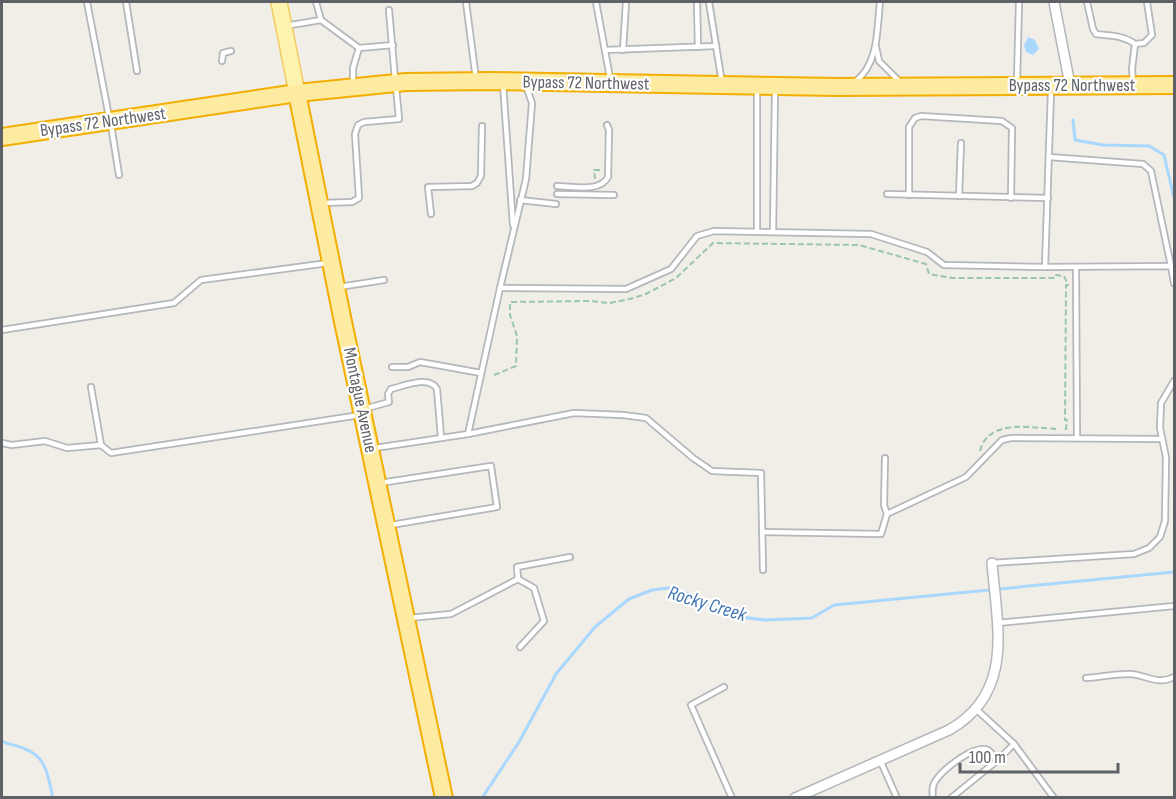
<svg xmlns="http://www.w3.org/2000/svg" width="1176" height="799" font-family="'Sofia Sans Condensed',sans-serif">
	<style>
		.water { fill: #a9d7fe }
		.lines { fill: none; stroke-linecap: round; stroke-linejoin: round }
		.stream { stroke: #a9d7fe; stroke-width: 3 }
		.service-casing { stroke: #b4b7bb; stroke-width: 8 }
		.minor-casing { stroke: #b4b7bb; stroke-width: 12 }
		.primary-casing { stroke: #f0cb60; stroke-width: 18 }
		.trunk-casing { stroke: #f3ae03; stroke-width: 20 }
		.path { stroke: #9bc6a9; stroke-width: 2; stroke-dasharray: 6 3; stroke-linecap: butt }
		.service { stroke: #fff; stroke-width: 4.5 }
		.minor { stroke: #fff; stroke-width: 9 }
		.primary { stroke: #fef3ae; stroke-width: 15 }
		.trunk { stroke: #fceba0; stroke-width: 16 }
		.labels { text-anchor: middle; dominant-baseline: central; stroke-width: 4.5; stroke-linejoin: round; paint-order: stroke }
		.street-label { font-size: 18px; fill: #5e6267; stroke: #fff }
		.water-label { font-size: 20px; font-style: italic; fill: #4477b1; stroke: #fff }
	</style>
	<rect width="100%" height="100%" fill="#f0eee7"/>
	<polygon class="water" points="1028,37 1035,40 1039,49 1033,55 1026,52 1024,45"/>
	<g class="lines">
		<g class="stream">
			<polyline points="1073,120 1075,140 1103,145 1149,146 1164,155 1174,198"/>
			<path d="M2 741C9 745 17 745 25 749 47 757 48 777 53 798"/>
			<polyline points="482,798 519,742 556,674 595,627 629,599 652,590 669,588 689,594 732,616 765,620 812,618 834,605 1174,572"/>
		</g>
		<defs>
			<g id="service">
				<polyline points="87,2 109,117"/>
				<polyline points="126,2 137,71"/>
				<polyline points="316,2 321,20"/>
				<polyline points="466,2 476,79"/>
				<polyline points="596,2 610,78"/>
				<polyline points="697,2 698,47"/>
				<polyline points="709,2 722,83"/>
				<path d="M1087 2 1093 29 1096 34C1110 36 1123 35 1135 44"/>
				<polyline points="389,10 395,79"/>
				<polyline points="285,26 321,20 359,48 353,68 353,84"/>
				<polyline points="876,47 879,61 899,81"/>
				<polyline points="359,48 393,45"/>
				<polyline points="605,50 716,46"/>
				<polyline points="623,50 626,2"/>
				<polyline points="222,61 223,53 231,51"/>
				<path d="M856 81C879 63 877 28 880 2"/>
				<polyline points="1017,82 1019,2"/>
				<polyline points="1133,82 1132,69 1135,44 1144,43 1152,35 1147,2"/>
				<polyline points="503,84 513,225"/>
				<polyline points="526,86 532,103 526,179 500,288 626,289 671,269 697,236 714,231 871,234 927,252 944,265 1045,267"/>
				<polyline points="757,89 757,231"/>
				<polyline points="1051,91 1045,267 1171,266 1174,283"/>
				<polyline points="111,125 119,175"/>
				<polyline points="1049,157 1143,164 1151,171 1171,266"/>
				<path d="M557 186C572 186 600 193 608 177L609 130 607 125"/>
				<polyline points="557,194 614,195"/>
				<polyline points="887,194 1048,198"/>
				<polyline points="909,195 909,127 915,118 921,116 1002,121 1012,128 1011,198"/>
				<polyline points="959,196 961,143"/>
				<polyline points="520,200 556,204"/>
				<polyline points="323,203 352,202 359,198 355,134 358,125 364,122 399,119 396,87"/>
				<polyline points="431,214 428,187 472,186 477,183 481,176 482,126"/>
				<polyline points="773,232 775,91"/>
				<polyline points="1076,267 1077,438"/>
				<polyline points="339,287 384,280"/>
				<polyline points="2,330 174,303 201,280 328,263"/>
				<polyline points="392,367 408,367 420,362 481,373"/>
				<polyline points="91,387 101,445"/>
				<path d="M364 409 389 402 388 394 391 389C404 386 429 375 437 389L441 437"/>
				<polyline points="468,434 574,413 623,415 646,418 693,458 712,471 761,473 763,570"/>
				<polyline points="2,443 12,445 45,441 67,448 101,445 111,453 360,415"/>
				<polyline points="375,448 468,434 500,288"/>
				<polyline points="885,458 884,505 887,514"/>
				<polyline points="380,483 491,466 497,507 391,525"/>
				<polyline points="762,532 881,534 887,514 966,477 1002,440 1011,438 1162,439"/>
				<polyline points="992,563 1134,554 1149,548 1160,537 1165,521 1166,457 1160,428 1161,403 1174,381"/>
				<polyline points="518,579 534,588 544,621 520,647"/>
				<polyline points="409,618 451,614 518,579 517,567 570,557"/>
				<polyline points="998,623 1174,606"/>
				<path d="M1086 678C1100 677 1114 674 1129 674 1145 674 1157 686 1174 677"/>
				<polyline points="724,687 691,705 732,798"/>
				<polyline points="976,709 1014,744 1054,798"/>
				<polyline points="880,760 897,798"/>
				<path d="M933 798C932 791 932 785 936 780 944 769 974 744 988 750 991 752 995 757 998 760"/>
				<polyline points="951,798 998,760 1014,744"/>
			</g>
			<g id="minor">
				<polyline points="1054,2 1070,85"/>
				<path d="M795 798 949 730C1015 693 997 626 992 563"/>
			</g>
			<polyline id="primary" points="279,2 297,93"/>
			<g id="trunk">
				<polyline points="297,93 342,317 444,798"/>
				<polyline points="2,137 297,93 406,82 490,81 837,87 1174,85"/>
			</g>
		</defs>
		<use href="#service" class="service-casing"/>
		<use href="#minor" class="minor-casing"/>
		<use href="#primary" class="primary-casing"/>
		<use href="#trunk" class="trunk-casing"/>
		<g class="path">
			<polyline points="595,179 594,170 600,170"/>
			<polyline points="494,375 516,366 517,336 510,315 510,302 589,301 610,303 630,299 646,294 676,278 713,243 859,245 926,264 929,274 953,278 1055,278 1056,275 1064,276 1068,285 1066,285 1065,420 1067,420 1066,429 1063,430"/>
			<path d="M980 451C988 418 1032 428 1057 429L1058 431"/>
		</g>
		<use href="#service" class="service"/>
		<use href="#minor" class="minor"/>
		<use href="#primary" class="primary"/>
		<use href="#trunk" class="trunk"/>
	</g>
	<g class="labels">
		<g class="street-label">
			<text transform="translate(586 83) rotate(1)">Bypass 72 Northwest</text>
			<text x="1072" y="85">Bypass 72 Northwest</text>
			<text transform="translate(103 122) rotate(-8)">Bypass 72 Northwest</text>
			<text transform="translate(360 400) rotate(78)">Montague Avenue</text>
		</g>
		<g class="water-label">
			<text transform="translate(707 604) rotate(17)">Rocky Creek</text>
		</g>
	</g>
	<rect width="1176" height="799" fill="none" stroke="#5e6267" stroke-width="6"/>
	<path d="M960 763v9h158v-9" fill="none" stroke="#5e6267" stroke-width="3"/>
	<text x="969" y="763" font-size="18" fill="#5e6267" stroke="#ffffff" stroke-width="4.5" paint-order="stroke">100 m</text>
</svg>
